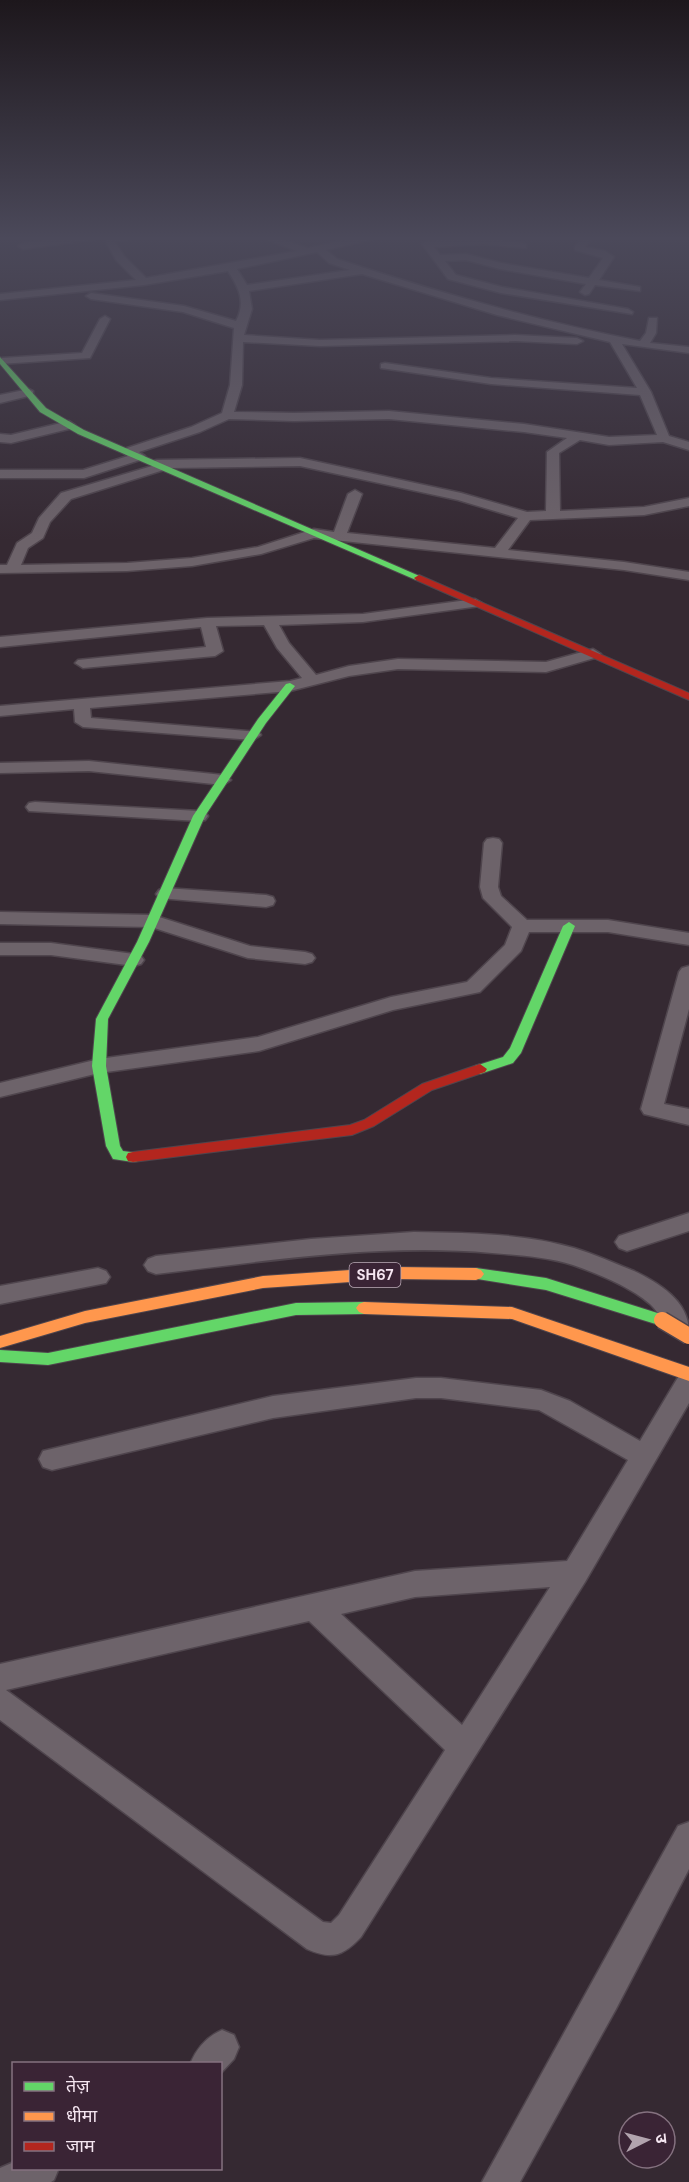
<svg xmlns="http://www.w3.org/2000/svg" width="689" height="2182" font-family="'DM Sans','Noto Sans Devanagari',sans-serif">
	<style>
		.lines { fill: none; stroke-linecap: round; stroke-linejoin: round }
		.street-casing { stroke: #4f454d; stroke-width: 3 }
		.fast-casing { stroke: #4f454d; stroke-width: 2 }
		.slow-casing { stroke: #4f454d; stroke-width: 2 }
		.jam-casing { stroke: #4f454d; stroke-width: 2 }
		.street { fill: #6d636a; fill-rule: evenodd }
		.fast { fill: #63d668; fill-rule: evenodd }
		.slow { fill: #ff974d; fill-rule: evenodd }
		.jam { fill: #b3261e; fill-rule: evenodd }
		.slow-bridge-casing { stroke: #4f454d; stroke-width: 19; stroke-linecap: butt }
		.slow-bridge { stroke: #ff974d; stroke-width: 16 }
		.labels { text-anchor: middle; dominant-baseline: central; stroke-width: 4.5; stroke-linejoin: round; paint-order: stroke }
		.shield { fill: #3a2435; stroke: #bdacb9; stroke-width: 1.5 }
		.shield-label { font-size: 15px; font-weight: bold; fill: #f5e6f1 }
	</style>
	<rect width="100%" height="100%" fill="#352932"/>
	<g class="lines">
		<defs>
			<g id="street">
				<path d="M81 236H136L134 238 115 242 124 256 146 278 297 251 258 236H271L308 248 363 236H379L377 238 326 250 337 259C436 292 537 321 640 341L646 333 649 318H657L656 333 650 343 689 347V353L622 344 651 392 669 436 689 442V450L663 442 609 445 580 440 559 453 560 511 644 507 689 498V506L644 515 530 520 508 550 624 562 689 572V580L624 570 314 538 261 554 192 566 127 571 0 573V565H7L17 543 32 533 39 518 61 493 152 466 153 461 157 460 300 458 461 493 527 512 546 511 547 452 567 438 524 432 389 419 294 421 229 419 200 432 139 452 145 456 143 459 84 478H0V470H83L128 456 122 452 124 449 191 427 222 413 230 385 234 328 183 312 91 299 86 296 91 293 184 306 236 321C246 302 239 288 228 271L144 285 0 300V294L136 280 116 260 104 238 23 249 18 246 23 243ZM317 252 329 263 350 270 247 285 237 269ZM362 274 497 315 610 342 637 388 491 378 385 363 381 364V368L491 384 640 395 657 435 609 437 524 424 389 411 294 413 234 412 242 385 243 342 320 346 515 341 577 344 583 341 577 338 515 335 320 340 244 335 252 309 249 291ZM300 466 458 500 518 518 495 548 347 533 362 494 355 490 348 494 334 532 314 529 258 547 192 558 127 563 21 565 28 548 43 538 50 522 71 499 170 468Z"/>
				<polygon points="585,236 595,236 585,247 605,251 614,257 599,280 640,287 640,291 595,285 589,294 585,295 580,292 586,284 500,269 466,260 445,261 456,275 502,287 628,309 633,312 632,314 501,293 448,279 422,244 427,241 483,238 523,243 526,244 526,248 483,244 434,247 440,255 466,254 501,263 589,278 603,258 575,250 575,246"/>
				<polygon points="105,316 110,319 90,358 0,364 2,358 82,353 100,319"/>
				<polygon points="29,389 33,391 33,395 0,403 0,395"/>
				<polygon points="69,421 75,425 73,428 11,443 0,442 0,434 11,435"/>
				<polygon points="475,599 482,603 480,606 363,622 279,625 289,643 316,675 349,666 398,659 546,662 593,649 601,654 598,657 546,672 398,669 349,676 290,691 90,708 91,718 259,732 261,735 253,740 83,727 75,722 74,709 0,716 0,706 290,681 302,678 277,648 264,625 216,626 223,651 215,656 83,668 75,663 78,660 206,647 201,627 0,647 0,637 207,618 363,614"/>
				<polygon points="89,761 223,775 231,780 223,785 89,771 0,773 0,763"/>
				<polygon points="35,802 199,811 205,812 208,816 205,820 199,821 29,811 26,807 29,803"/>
				<polygon points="493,838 499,839 502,843 498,887 501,896 527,920 608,920 689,933 689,945 608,932 529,932 521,951 480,992 393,1010 259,1051 99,1073 0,1097 0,1083 99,1059 258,1037 391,997 467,982 505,945 512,927 483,898 480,887 484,843 487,839"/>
				<polygon points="165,888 266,895 273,897 275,901 273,905 266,907 159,898 156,894 159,890"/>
				<polygon points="0,912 153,915 250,946 305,952 312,954 315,958 312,962 305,964 248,958 151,927 0,924"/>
				<polygon points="0,943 51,943 134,954 141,956 144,960 141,964 134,966 51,955 0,955"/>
				<polygon points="689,966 689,1009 664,1104 689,1109 689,1125 644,1114 641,1109 679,972 682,968"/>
				<polygon points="689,1213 689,1231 627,1251 619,1248 615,1242 619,1236"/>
				<path d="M414 1232C467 1233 523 1233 574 1248 594 1254 614 1263 634 1271 659 1283 689 1301 689 1332L680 1336C666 1331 661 1314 650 1304 629 1286 598 1274 573 1265 548 1257 518 1255 492 1253 380 1243 267 1261 156 1274L148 1271 144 1265 148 1259 156 1256 311 1239Z"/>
				<polygon points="98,1268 106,1271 110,1277 106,1283 0,1304 0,1286"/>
				<path d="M689 1371V1403L585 1582 361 1937C343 1956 332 1960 307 1949L0 1720V1664L415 1571 567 1561 628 1460 539 1410 441 1398H416L273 1418 52 1470 43 1467 39 1459 43 1451 273 1396 416 1378H441L541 1390 570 1401 640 1441 680 1374ZM550 1587 462 1725 341 1614 415 1597ZM309 1621 445 1750 339 1915 331 1923 323 1922 6 1690Z"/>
				<polygon points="689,1822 689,1869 616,2009 520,2182 482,2182 678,1826"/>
				<path d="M222 2030 234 2035 239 2047 234 2059 220 2074V2064H190C197 2048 206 2037 222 2030Z"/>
				<polygon points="14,2162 14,2168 59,2168 54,2180 51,2182 0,2182 0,2168"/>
			</g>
			<g id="fast">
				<polygon points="0,357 46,408 84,430 424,578 416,580 78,434 40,412 0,364"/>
				<polygon points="290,683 295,686 266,723 205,816 149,942 108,1019 106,1066 120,1146 123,1151 138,1153 140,1157 138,1161 133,1162 113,1159 106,1146 92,1066 96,1019 137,942 193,816 258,719 286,684"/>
				<polygon points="569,922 575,926 521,1053 513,1063 480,1074 475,1072 473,1069 475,1066 503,1057 510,1048 563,926"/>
				<polygon points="476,1268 546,1278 667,1316 670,1320 667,1324 662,1326 546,1290 471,1278 468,1274 471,1270"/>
				<polygon points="364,1302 369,1304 372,1308 369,1312 364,1314 296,1315 48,1365 0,1362 0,1350 48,1353 296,1303"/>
			</g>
			<g id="slow">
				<polygon points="394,1267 476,1268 481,1270 484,1274 481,1278 476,1280 394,1279 263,1288 85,1323 0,1348 0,1336 85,1311 263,1276"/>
				<polygon points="364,1302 512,1307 689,1367 689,1381 512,1319 364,1314 359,1312 356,1308 359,1304"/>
			</g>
			<g id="jam">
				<polygon points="419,575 689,693 689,700 416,580 414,578"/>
				<polygon points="480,1064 487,1069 485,1072 432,1090 374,1126 352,1135 133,1162 128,1161 126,1157 128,1153 133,1152 350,1125 364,1120 422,1084"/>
			</g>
		</defs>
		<use href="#street" class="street-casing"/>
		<use href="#fast" class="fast-casing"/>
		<use href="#slow" class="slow-casing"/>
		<use href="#jam" class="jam-casing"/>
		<use href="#street" class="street"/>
		<use href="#fast" class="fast"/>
		<use href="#slow" class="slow"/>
		<use href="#jam" class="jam"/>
		<defs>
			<polyline id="slow-bridge" points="662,1320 689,1336"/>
		</defs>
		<use href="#slow-bridge" class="slow-bridge-casing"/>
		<use href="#slow-bridge" class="slow-bridge"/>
	</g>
	<linearGradient id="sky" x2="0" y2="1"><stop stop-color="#1d171c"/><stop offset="0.44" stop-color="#4b495a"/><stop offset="1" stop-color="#4b495a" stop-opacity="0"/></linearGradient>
	<rect width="689" height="541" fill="url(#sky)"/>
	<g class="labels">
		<rect class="shield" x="349.5" y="1263" width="51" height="24" rx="4.5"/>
		<g class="shield-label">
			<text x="375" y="1275">SH67</text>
		</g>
	</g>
	<rect x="12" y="2062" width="210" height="108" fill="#3a2435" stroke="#857280" stroke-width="1.5"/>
	<rect x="24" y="2082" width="30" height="9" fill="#63d668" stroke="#857280" stroke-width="1.5"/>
	<text x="66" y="2092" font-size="18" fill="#f5e6f1">तेज़</text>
	<rect x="24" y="2112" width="30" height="9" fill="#ff974d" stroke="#857280" stroke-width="1.5"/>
	<text x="66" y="2122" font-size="18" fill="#f5e6f1">धीमा</text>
	<rect x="24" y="2142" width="30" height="9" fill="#b3261e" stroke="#857280" stroke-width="1.5"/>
	<text x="66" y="2152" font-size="18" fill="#f5e6f1">जाम</text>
	<g transform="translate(647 2140) rotate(84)"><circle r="28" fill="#3a2435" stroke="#857280" stroke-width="1.5"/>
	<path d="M0-4.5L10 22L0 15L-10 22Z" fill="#b2a4ae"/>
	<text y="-9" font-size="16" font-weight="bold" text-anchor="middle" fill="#f5e6f1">उ</text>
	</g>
</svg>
